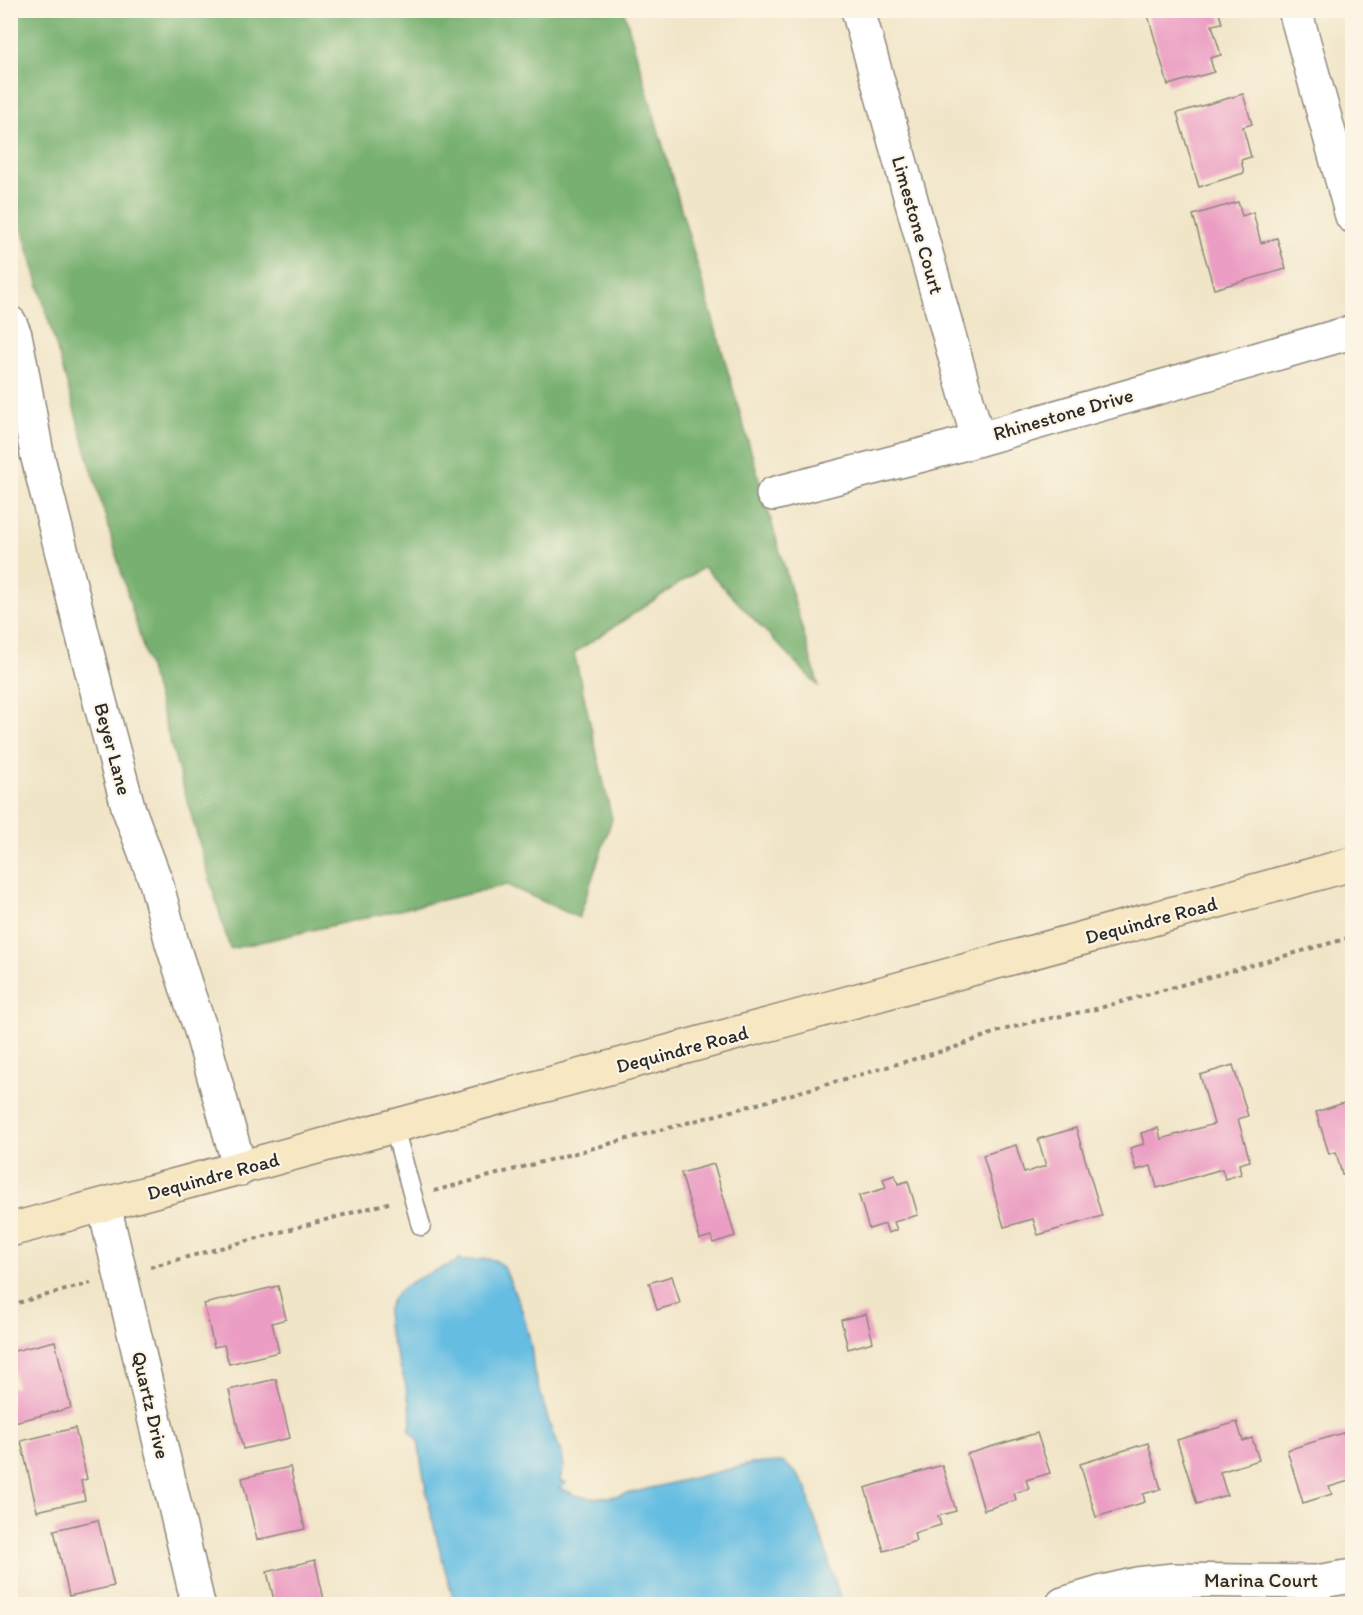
<svg xmlns="http://www.w3.org/2000/svg" width="1363" height="1615" font-family="Itim,sans-serif">
	<style>
		.forest { fill: #77b06f; stroke: #516e4d; stroke-width: 1.5 }
		.water { fill: #65bde2; stroke: #487486; stroke-width: 1.5 }
		.building { fill: #eb9dc3 }
		.lines { fill: none; stroke-linecap: round; stroke-linejoin: round }
		.service-casing { stroke: #8e887a; stroke-width: 21 }
		.minor-casing { stroke: #8e887a; stroke-width: 36 }
		.secondary-casing { stroke: #8e887a; stroke-width: 36 }
		.path { stroke: #8e887a; stroke-width: 4; stroke-dasharray: 4.5 4.5; stroke-linecap: butt }
		.service { stroke: #fff; stroke-width: 18 }
		.minor { stroke: #fff; stroke-width: 33 }
		.secondary { stroke: #f8e7c3; stroke-width: 33 }
		.labels { text-anchor: middle; dominant-baseline: central; stroke-width: 4.5; stroke-linejoin: round; paint-order: stroke }
		.street-label { font-size: 20px; fill: #2b2b2b; stroke: #fcf5e5 }
	</style>
	<rect width="100%" height="100%" fill="#fcf5e5"/>
	<filter id="ink" filterUnits="userSpaceOnUse"><feTurbulence type="fractalNoise" baseFrequency=".0167" numOctaves="2"/><feDisplacementMap in="SourceGraphic" scale="12" xChannelSelector="R" yChannelSelector="G"/><feConvolveMatrix kernelMatrix="1 2 1 2 8 2 1 2 1" color-interpolation-filters="sRGB"/></filter>
	<filter id="wash" filterUnits="userSpaceOnUse"><feTurbulence type="fractalNoise" baseFrequency=".008" numOctaves="4" result="noise"/><feDisplacementMap in="SourceGraphic" scale="24" xChannelSelector="R" yChannelSelector="G"/><feGaussianBlur stdDeviation="1.35" result="paint"/><feColorMatrix in="noise" values="0 0 0 0 0 0 0 0 0 0 0 0 0 0 0 0 0 1.4 0 .05"/><feComposite in="paint" operator="in"/></filter>
	<g filter="url(#wash)">
		<rect width="100%" height="100%" fill="#f1e5c8"/>
		<polygon class="forest" points="10,11 624,11 819,687 704,567 574,653 612,819 579,918 507,885 230,949 20,221 11,222"/>
		<path class="water" d="M459 1258 461 1261 488 1259 495 1260 504 1267 523 1313 531 1345 534 1373 552 1432 562 1455 564 1467 562 1474 559 1480 566 1483 560 1488 575 1495 590 1498 618 1496 751 1464 778 1462 784 1463 794 1471 807 1488 810 1505 821 1536 842 1604H455C439 1551 425 1495 418 1439L409 1431 412 1418 405 1382 387 1326C382 1285 428 1275 456 1262Z"/>
		<g id="blocks">
			<g class="building">
				<polygon points="1151,10 1218,10 1222,23 1212,25 1221,55 1210,58 1214,72 1168,85 1147,12"/>
				<polygon points="1243,94 1252,124 1243,127 1251,157 1241,160 1244,173 1199,187 1177,113"/>
				<polygon points="1238,202 1242,216 1253,212 1261,243 1277,238 1286,269 1214,289 1193,215"/>
				<polygon points="1233,1065 1248,1116 1238,1119 1250,1161 1239,1164 1241,1174 1225,1179 1222,1169 1157,1188 1151,1166 1136,1170 1130,1148 1144,1144 1141,1133 1158,1128 1161,1139 1214,1124 1200,1075"/>
				<polygon points="1347,1102 1352,1118 1352,1172 1342,1175 1336,1152 1329,1154 1316,1112"/>
				<polygon points="1076,1128 1102,1216 1038,1235 1033,1219 1004,1227 983,1155 1016,1145 1024,1173 1046,1166 1038,1139"/>
				<polygon points="714,1164 735,1236 713,1243 711,1236 700,1239 681,1173"/>
				<polygon points="895,1175 898,1184 908,1181 918,1215 894,1222 897,1230 888,1233 885,1224 869,1229 859,1196 886,1188 883,1179"/>
				<polygon points="672,1276 680,1303 657,1310 649,1283"/>
				<polygon points="278,1286 286,1319 272,1323 279,1352 229,1364 224,1345 214,1347 204,1304"/>
				<polygon points="866,1314 873,1342 848,1349 841,1320"/>
				<polygon points="55,1341 71,1408 10,1423 10,1389 17,1387 10,1360 10,1352"/>
				<polygon points="276,1379 290,1438 243,1449 229,1390"/>
				<polygon points="1237,1422 1243,1441 1252,1438 1259,1460 1220,1472 1227,1495 1197,1504 1177,1440"/>
				<polygon points="75,1428 87,1479 81,1481 85,1500 37,1511 21,1441"/>
				<polygon points="1352,1430 1352,1480 1329,1487 1332,1494 1303,1503 1287,1450"/>
				<polygon points="1037,1433 1050,1473 1026,1480 1029,1489 1014,1493 1016,1500 984,1510 967,1454"/>
				<polygon points="1148,1443 1161,1489 1143,1494 1145,1502 1096,1517 1080,1464"/>
				<polygon points="942,1465 956,1511 938,1516 941,1525 914,1533 916,1541 884,1551 865,1488"/>
				<polygon points="290,1467 305,1529 257,1540 242,1478"/>
				<polygon points="98,1520 114,1586 69,1596 54,1530"/>
				<polygon points="315,1560 325,1604 275,1604 267,1572"/>
			</g>
		</g>
	</g>
	<g filter="url(#ink)">
		<use href="#blocks" fill-opacity="0" stroke="#8e887a" stroke-width="1.5"/>
		<g class="lines">
			<defs>
				<polyline id="service" points="394,1127 421,1226"/>
				<g id="minor">
					<polyline points="858,10 978,439"/>
					<polyline points="1295,10 1352,216"/>
					<polyline points="10,323 15,335 21,366 37,454 92,672 129,810 156,882 172,943 189,996 200,1027 240,1169"/>
					<polyline points="773,494 945,449 1352,332"/>
					<polyline points="104,1205 198,1604"/>
					<polyline points="1063,1604 1103,1592 1137,1584 1173,1580 1316,1582 1352,1576"/>
				</g>
				<polyline id="secondary" points="10,1230 793,1018 1352,864"/>
			</defs>
			<use href="#service" class="service-casing"/>
			<use href="#minor" class="minor-casing"/>
			<use href="#secondary" class="secondary-casing"/>
			<g class="path">
				<polyline points="434,1191 761,1103 953,1048 996,1032 1032,1022 1096,1009 1352,937"/>
				<polyline points="150,1267 392,1202"/>
				<polyline points="10,1305 91,1283"/>
			</g>
			<use href="#service" class="service"/>
			<use href="#minor" class="minor"/>
			<use href="#secondary" class="secondary"/>
		</g>
	</g>
	<g class="labels">
		<g class="street-label">
			<text transform="translate(918 225) rotate(74)">Limestone Court</text>
			<text transform="translate(1063 414) rotate(-16)">Rhinestone Drive</text>
			<text transform="translate(113 749) rotate(75)">Beyer Lane</text>
			<text transform="translate(1151 920) rotate(-15)">Dequindre Road</text>
			<text transform="translate(682 1049) rotate(-15)">Dequindre Road</text>
			<text transform="translate(213 1176) rotate(-15)">Dequindre Road</text>
			<text transform="translate(151 1405) rotate(77)">Quartz Drive</text>
			<text x="1261" y="1580">Marina Court</text>
		</g>
	</g>
	<rect width="1363" height="1615" fill="none" stroke="#fcf5e5" stroke-width="36"/>
</svg>
